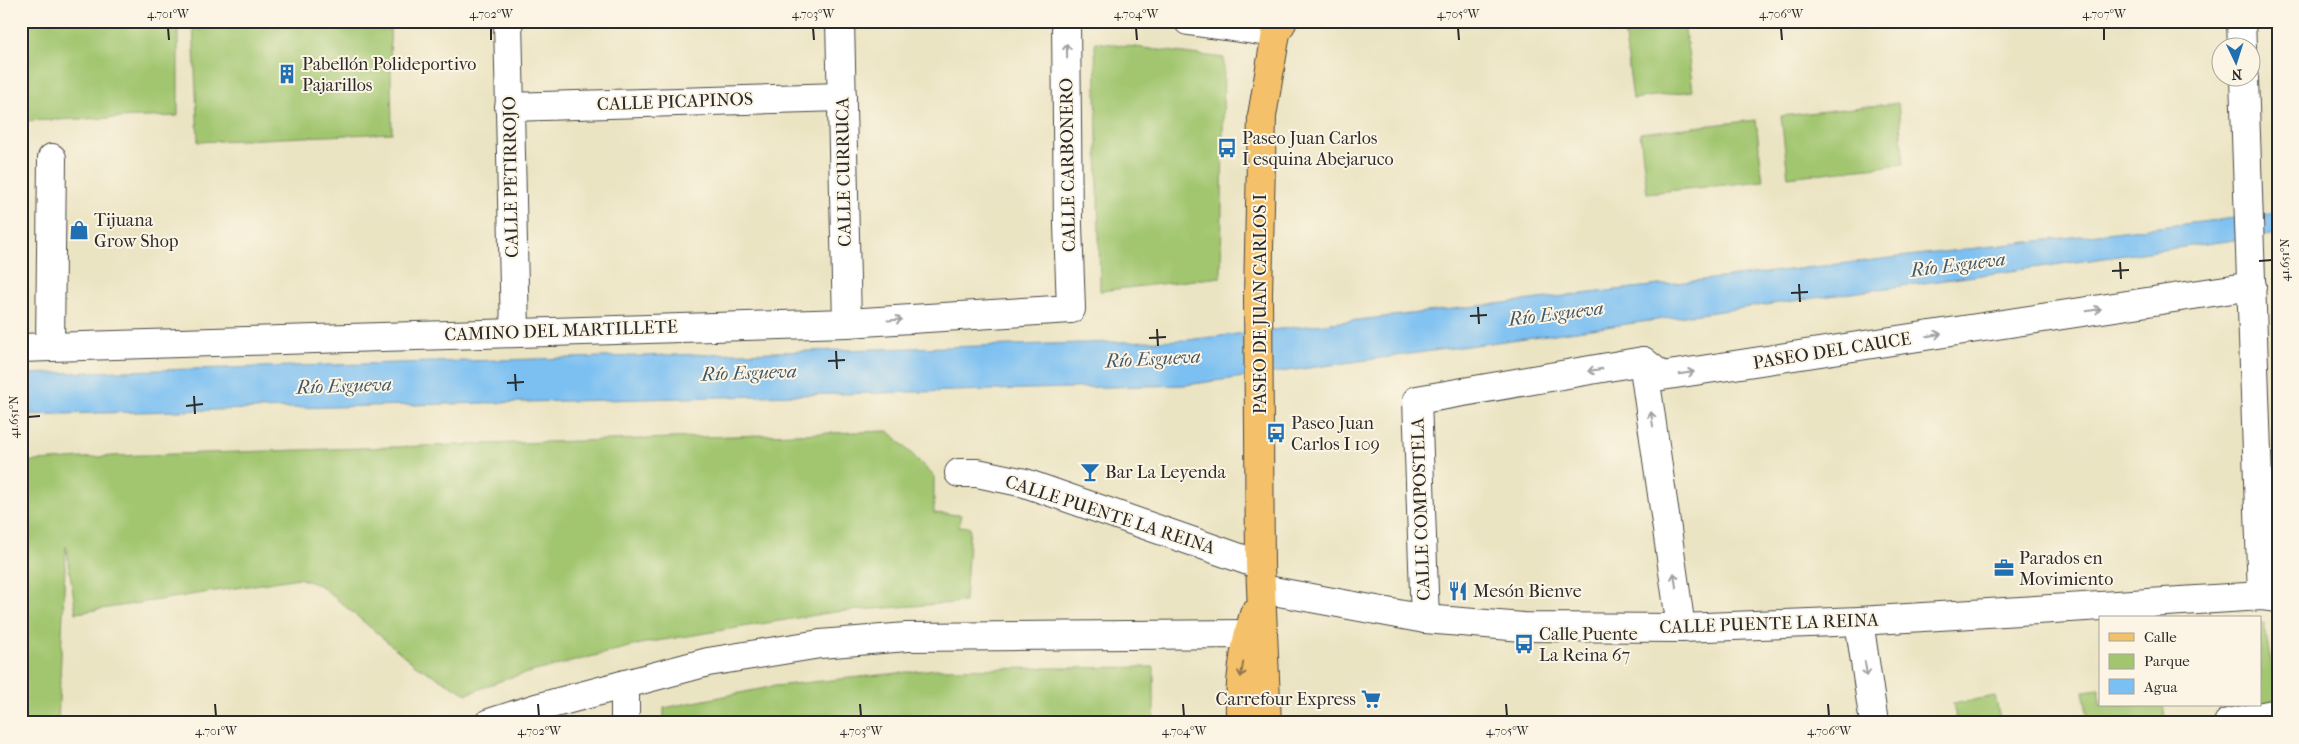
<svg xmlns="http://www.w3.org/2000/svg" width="2299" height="744" font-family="'IM FELL French Canon',serif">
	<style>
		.green { fill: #a2c670; stroke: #66784e }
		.water { fill: #7bc0f2; stroke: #53768e }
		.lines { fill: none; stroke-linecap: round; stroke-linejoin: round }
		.street-casing { stroke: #484742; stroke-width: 30 }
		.primary-casing { stroke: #484742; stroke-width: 30 }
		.street { stroke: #fff; stroke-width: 28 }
		.primary { stroke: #f4c16b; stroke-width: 28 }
		.oneway { stroke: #a0a0a0 }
		.oneway2 { stroke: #90764b }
		.ticks { fill: none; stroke: #2b2b2b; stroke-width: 2 }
		.labels { text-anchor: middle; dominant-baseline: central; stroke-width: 4; stroke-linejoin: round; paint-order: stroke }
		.poi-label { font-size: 18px; fill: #2b2b2b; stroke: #fcf5e5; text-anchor: start }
		.street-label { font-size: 18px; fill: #2b2b2b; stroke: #fcf5e5 }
		.water-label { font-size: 19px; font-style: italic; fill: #435867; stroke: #fcf5e5 }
		.neatline { fill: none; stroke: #2b2b2b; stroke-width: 2 }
		.ticks-label { font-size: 12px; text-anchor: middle; fill: #2b2b2b }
	</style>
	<rect width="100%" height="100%" fill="#fcf5e5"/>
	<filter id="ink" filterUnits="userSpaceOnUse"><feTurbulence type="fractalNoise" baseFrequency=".02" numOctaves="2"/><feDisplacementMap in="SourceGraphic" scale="10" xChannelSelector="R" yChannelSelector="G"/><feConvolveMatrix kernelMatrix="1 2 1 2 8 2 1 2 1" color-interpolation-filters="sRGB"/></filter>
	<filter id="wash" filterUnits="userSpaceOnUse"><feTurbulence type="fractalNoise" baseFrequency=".0096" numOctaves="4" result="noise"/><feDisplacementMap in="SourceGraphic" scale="20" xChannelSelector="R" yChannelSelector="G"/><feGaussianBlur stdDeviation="1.12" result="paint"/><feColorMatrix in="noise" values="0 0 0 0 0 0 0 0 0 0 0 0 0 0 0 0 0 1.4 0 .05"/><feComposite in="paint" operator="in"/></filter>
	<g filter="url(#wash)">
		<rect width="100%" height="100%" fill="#ebe4c3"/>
		<g class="green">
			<polygon points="21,21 178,21 178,116 21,121"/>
			<polygon points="193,21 390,21 392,133 198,142"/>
			<polygon points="1623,21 1684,21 1693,91 1633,99"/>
			<polygon points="1095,42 1224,58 1221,277 1100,291"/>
			<polygon points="1898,103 1904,164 1788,177 1781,116"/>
			<polygon points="1756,120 1763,181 1647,193 1640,133"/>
			<polygon points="889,431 934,476 934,513 961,515 959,526 970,527 965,602 834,612 645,643 508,678 467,694 415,665 321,586 299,578 76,613 66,546 58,723 21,723 21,462 113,456"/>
			<polygon points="2260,623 2264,623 2278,703 2260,705"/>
			<polygon points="1154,667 1154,723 664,723 664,708 775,686 936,669"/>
			<polygon points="2100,689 2100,705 2163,705 2166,723 2089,723 2083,691"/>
			<polygon points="1995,696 2001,723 1957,723 1953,704"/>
		</g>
		<polygon class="water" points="2278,213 2278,234 1186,385 21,415 21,374 1186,340"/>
	</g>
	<g filter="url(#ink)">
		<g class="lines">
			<defs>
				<g id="street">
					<polyline points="508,21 515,332"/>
					<polyline points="840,21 847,323"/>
					<polyline points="1188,21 1276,33"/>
					<polyline points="2241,21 2242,48"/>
					<polyline points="2244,78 2262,596"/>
					<polyline points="509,107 842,97"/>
					<polyline points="52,158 50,347 847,323 1071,309 1068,225 1066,21"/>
					<polyline points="21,348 50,347"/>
					<polyline points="1643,361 1681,628"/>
					<polyline points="959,473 977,473 1025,483 1260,565"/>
					<polyline points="1262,589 1425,619 1523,627 1681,628 1859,621 2262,596 2278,598"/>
					<polyline points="1425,619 1417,400 1643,361 1662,376 2252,286"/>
					<polyline points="1859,621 1874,723"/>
					<polyline points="625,684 625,723"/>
					<polyline points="489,723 536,708 708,662 820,644 907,637 1248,634"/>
					<polyline points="2228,723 2278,713"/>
				</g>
				<g id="primary">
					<path d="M1240 723C1239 686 1243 650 1254 614"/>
					<polyline points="1267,723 1260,565 1258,295 1262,116 1276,33 1283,21"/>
				</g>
			</defs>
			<use href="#street" class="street-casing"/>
			<use href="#primary" class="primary-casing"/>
			<use href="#street" class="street"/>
			<use href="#primary" class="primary"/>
		</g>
		<defs><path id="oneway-shaft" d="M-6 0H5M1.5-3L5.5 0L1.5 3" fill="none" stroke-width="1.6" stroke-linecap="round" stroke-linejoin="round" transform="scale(1.25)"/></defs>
		<g class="oneway">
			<use href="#oneway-shaft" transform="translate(1067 51) rotate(-91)"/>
			<use href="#oneway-shaft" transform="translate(2094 310) rotate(-9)"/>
			<use href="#oneway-shaft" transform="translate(895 320) rotate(-4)"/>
			<use href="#oneway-shaft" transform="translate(1934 335) rotate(-9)"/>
			<use href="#oneway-shaft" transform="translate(1595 370) rotate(170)"/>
			<use href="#oneway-shaft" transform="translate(1687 373) rotate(-9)"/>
			<use href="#oneway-shaft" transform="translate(1652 419) rotate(-98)"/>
			<use href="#oneway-shaft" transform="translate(1675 580) rotate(-98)"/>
			<use href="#oneway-shaft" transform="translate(1866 669) rotate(81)"/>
		</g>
		<use class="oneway2" href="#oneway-shaft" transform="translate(1242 670) rotate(99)"/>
	</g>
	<path class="ticks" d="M168 28 169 40M491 28V40M813 28 814 40M1136 28 1137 40M1458 28 1459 40M1781 28 1782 40M2104 28V40M2259 261 2272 260M2120 262 2121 279M2112 271 2129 270M1799 284 1800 302M1791 293 1808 292M1478 307 1479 324M1470 316 1487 315M1157 329 1158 346M1149 338 1166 337M836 351 837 369M828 361 845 360M515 374 516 391M507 383 524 382M194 396 195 414M186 406 203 404M28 417 40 416M215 704 216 716M538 704 539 716M860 704 861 716M1183 704 1184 716M1506 704 1507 716M1828 704 1829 716"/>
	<defs>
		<symbol id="building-bare" viewBox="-9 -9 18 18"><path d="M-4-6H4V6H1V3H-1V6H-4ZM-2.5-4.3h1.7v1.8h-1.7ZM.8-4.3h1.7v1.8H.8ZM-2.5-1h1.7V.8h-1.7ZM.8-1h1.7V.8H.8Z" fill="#1f6fb2" stroke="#fcf5e5" stroke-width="2.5" paint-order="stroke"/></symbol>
		<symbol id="bus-bare" viewBox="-9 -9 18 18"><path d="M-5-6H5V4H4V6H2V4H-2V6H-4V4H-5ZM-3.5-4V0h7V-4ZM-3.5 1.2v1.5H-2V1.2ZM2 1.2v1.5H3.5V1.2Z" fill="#1f6fb2" stroke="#fcf5e5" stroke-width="2.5" paint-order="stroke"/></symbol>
		<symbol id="shop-bare" viewBox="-9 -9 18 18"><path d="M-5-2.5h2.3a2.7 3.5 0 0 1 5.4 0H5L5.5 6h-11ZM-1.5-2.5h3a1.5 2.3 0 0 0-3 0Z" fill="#1f6fb2" stroke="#fcf5e5" stroke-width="2.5" paint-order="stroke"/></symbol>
		<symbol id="bar-bare" viewBox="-9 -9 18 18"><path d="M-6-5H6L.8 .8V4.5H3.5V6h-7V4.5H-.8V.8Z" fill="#1f6fb2" stroke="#fcf5e5" stroke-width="2.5" paint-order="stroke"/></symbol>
		<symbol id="office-bare" viewBox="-9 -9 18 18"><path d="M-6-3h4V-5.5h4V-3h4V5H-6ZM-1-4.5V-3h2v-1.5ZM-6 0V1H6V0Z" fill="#1f6fb2" stroke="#fcf5e5" stroke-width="2.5" paint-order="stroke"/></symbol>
		<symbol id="restaurant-bare" viewBox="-9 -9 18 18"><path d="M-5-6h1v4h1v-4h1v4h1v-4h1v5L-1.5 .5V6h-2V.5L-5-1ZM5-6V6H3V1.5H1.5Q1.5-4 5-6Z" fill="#1f6fb2" stroke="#fcf5e5" stroke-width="2.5" paint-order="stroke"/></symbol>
		<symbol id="supermarket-bare" viewBox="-9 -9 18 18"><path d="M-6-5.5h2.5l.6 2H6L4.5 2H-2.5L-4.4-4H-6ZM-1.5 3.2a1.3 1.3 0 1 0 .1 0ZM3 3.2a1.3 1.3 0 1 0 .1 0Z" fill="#1f6fb2" stroke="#fcf5e5" stroke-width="2.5" paint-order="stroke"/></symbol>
	</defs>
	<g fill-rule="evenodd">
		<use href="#building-bare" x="273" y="60" width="28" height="28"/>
		<use href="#bus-bare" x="1213" y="134" width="28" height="28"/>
		<use href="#shop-bare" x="65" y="216" width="28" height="28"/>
		<use href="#bus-bare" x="1262" y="419" width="28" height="28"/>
		<use href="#bar-bare" x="1076" y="458" width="28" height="28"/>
		<use href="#office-bare" x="1990" y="554" width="28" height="28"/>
		<use href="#restaurant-bare" x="1444" y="577" width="28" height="28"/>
		<use href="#bus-bare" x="1510" y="630" width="28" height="28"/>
		<use href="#supermarket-bare" x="1357" y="685" width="28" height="28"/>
	</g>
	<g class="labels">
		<g class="poi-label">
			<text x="302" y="64">Pabellón Polideportivo<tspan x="302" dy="21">Pajarillos</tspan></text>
			<text x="1242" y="138">Paseo Juan Carlos<tspan x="1242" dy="21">I esquina Abejaruco</tspan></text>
			<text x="94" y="220">Tijuana<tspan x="94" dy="21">Grow Shop</tspan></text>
			<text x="1291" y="423">Paseo Juan<tspan x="1291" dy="21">Carlos I 109</tspan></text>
			<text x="1105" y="472">Bar La Leyenda</text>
			<text x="2019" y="558">Parados en<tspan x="2019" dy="21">Movimiento</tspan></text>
			<text x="1473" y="591">Mesón Bienve</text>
			<text x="1539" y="634">Calle Puente<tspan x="1539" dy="21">La Reina 67</tspan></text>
			<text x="1356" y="699" text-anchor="end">Carrefour Express</text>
		</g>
		<g class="street-label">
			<text transform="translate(675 102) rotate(-2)">CALLE PICAPINOS</text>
			<text transform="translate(1068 165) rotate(-91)">CALLE CARBONERO</text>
			<text transform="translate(844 172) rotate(-91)">CALLE CURRUCA</text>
			<text transform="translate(511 177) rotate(-91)">CALLE PETIRROJO</text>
			<text transform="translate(1260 304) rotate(-90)">PASEO DE JUAN CARLOS I</text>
			<text transform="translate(561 331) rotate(-2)">CAMINO DEL MARTILLETE</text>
			<text transform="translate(1832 351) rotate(-9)">PASEO DEL CAUCE</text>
			<text transform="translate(1421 509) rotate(-92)">CALLE COMPOSTELA</text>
			<text transform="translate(1110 515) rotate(18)">CALLE PUENTE LA REINA</text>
			<text transform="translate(1769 624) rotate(-2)">CALLE PUENTE LA REINA</text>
		</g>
		<g class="water-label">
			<text transform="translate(1958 265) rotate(-7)">Río Esgueva</text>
			<text transform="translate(1556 314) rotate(-7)">Río Esgueva</text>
			<text transform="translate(1153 359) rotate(-3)">Río Esgueva</text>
			<text transform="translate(749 373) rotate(-2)">Río Esgueva</text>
			<text transform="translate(344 386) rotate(-2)">Río Esgueva</text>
		</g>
	</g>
	<rect width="2299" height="744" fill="none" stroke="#fcf5e5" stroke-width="55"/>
	<rect x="2099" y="616" width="162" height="90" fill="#fcf5e5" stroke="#a8a49b"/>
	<rect x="2109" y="633" width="25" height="8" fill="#f4c16b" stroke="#a8a49b"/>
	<text x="2144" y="642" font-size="15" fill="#2b2b2b">Calle</text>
	<rect x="2109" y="654" width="25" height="15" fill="#a2c670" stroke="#a8a49b"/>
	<text x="2144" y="666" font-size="15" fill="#2b2b2b">Parque</text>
	<rect x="2109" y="679" width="25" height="15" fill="#7bc0f2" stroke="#a8a49b"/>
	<text x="2144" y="692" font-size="15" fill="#2b2b2b">Agua</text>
	<g transform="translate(2236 62) rotate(176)"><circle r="24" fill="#fcf5e5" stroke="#a8a49b"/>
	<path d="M0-4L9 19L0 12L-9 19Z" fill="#1f6fb2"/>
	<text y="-8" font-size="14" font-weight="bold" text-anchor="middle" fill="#2b2b2b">N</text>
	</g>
	<rect x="28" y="28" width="2244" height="688" class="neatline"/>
	<g class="ticks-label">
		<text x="168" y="18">4.701°W</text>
		<text x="491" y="18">4.702°W</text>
		<text x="813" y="18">4.703°W</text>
		<text x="1136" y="18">4.704°W</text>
		<text x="1458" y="18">4.705°W</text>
		<text x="1781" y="18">4.706°W</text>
		<text x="2104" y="18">4.707°W</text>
		<text transform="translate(2285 260) rotate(-90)" y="4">41.651°N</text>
		<text transform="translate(14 417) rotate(-90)" y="4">41.651°N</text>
		<text x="216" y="735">4.701°W</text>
		<text x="539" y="735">4.702°W</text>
		<text x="861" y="735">4.703°W</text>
		<text x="1184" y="735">4.704°W</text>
		<text x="1507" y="735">4.705°W</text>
		<text x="1829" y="735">4.706°W</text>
	</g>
</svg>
